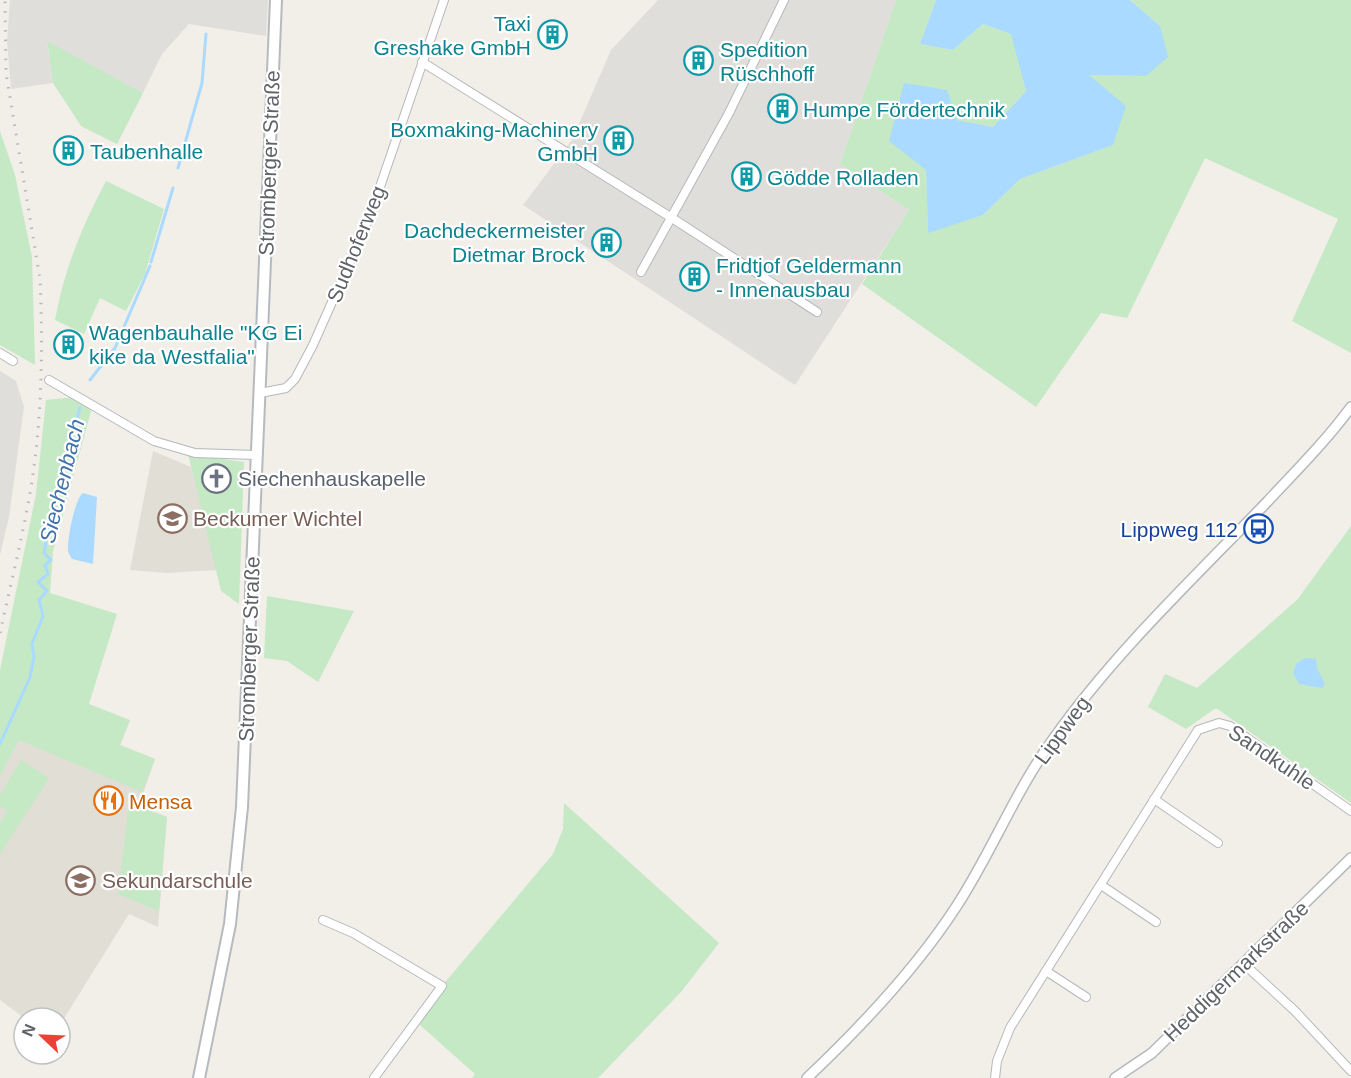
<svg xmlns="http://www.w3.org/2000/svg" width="1351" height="1078" font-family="Helvetica,sans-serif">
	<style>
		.industrial { fill: #e0deda }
		.education { fill: #e1ded6 }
		.green { fill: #c5e8c5 }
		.water { fill: #aadaff }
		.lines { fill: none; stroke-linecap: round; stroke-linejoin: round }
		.stream { stroke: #aadaff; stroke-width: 3 }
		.minor-casing { stroke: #b5b8bc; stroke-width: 10 }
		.tertiary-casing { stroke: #b5b8bc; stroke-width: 12 }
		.secondary-casing { stroke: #b6babf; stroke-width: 14 }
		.minor { stroke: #fff; stroke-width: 8 }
		.tertiary { stroke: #fff; stroke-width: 9 }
		.secondary { stroke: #fff; stroke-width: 10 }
		.rail { stroke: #b6b7b8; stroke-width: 3; stroke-dasharray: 1.5 8; stroke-linecap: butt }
		.labels { text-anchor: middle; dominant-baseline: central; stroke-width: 4.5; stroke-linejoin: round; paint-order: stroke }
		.culture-label { font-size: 21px; fill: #0d838f; stroke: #fff; text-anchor: start }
		.street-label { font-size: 21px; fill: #5f6368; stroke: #fff }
		.worship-label { font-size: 21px; fill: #5b616d; stroke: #fff; text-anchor: start }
		.education-label { font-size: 21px; fill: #785e54; stroke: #fff; text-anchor: start }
		.transit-label { font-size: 21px; fill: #164399; stroke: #fff; text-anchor: end }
		.food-label { font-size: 21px; fill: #c56008; stroke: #fff; text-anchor: start }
		.water-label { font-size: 22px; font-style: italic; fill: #4174aa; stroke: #fff }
	</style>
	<rect width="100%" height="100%" fill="#f1efe8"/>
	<g class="industrial">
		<polygon points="10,0 268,0 266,36 189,24 162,54 143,93 47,42 53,83 11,89 7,41"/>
		<polygon points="658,0 896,0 840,164 909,210 795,385 523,205 572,140 611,50"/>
		<polygon points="0,371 16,381 24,407 9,517 0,555"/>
	</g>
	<g class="education">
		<polygon points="153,451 191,467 217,570 166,573 130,570"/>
		<polygon points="130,720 120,745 155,759 139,806 167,817 158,927 129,914 60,1025 60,1018 24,1018 0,1000 0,776 19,739"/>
	</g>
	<g class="green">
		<polygon points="896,0 936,0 920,44 953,50 983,24 1012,34 1026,91 993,127 957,120 926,170 928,232 983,215 1020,179 1113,145 1088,75 1146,76 1160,26 1130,0 1351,0 1351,353 1292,321 1338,219 1205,158 1127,318 1101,313 1036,407 862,284 909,210 840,164"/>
		<polygon points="47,41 143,93 117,144 81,126 53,83"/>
		<polygon points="0,131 15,175 32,257 35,365 0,345"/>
		<path d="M106 181 164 209 145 274 126 311 100 298 84 334 55 320C64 270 82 226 106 181Z"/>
		<polygon points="76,397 91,411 53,551 50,593 117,614 89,704 130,720 120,745 155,759 142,792 19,740 0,776 0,670 36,494 46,400"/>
		<polygon points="188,454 244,462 239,604 221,591"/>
		<polygon points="1351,526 1351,803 1216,708 1186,729 1148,707 1165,674 1197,688 1297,600"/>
		<polygon points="267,596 354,611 318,682 287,661 264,658"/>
		<polygon points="21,760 49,778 0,854 0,823 7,811 0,806 0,795"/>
		<polygon points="129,803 167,817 159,911 118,894"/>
		<polygon points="564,803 719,943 681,992 598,1078 472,1078 475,1074 420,1025 442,986 553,854 563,829"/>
	</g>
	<g class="water">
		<polygon points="936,0 1130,0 1160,26 1168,57 1146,76 1089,75 1126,106 1113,145 1020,179 983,215 928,233 926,170 889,141 904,83 947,90 957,120 993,127 1026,91 1011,34 983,24 953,50 920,44"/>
		<path d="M83 493 97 497 93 564 72 559C71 557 68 553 68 550 67 540 75 498 83 493Z"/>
		<polygon points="1305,658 1316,659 1317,668 1325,684 1322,688 1299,684 1293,673 1296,664"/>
	</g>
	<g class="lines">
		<g class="stream">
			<polyline points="178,168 202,83 206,34"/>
			<polyline points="151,262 173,188"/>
			<polyline points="90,380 115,348 150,266"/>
			<polyline points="0,744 30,677 34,657 32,644 43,616 39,600 47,591 38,582 48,574 45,565 51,560 44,553 49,524 57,502 62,470 80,408"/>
		</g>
		<defs>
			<g id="minor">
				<polyline points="422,62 672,218 817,312"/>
				<polyline points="641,272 729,113 784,0"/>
				<polyline points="0,353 13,361"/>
				<polyline points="49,380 154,441 195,453 257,455"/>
				<polyline points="260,393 286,388 295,379 313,345 370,216 444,0"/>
				<polyline points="1154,799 1218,843"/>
				<polyline points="1101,885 1156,922"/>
				<polyline points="323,920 353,933 442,986 374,1078"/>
				<polyline points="1244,964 1295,1011 1351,1071"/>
				<polyline points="1046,971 1086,997"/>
				<polyline points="995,1078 997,1061 1010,1028 1198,730 1219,723 1230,726 1351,811"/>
			</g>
			<g id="tertiary">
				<path d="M807 1078C862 1026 915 970 956 907 992 852 1015 791 1054 738 1115 652 1194 578 1267 502 1296 471 1326 441 1351 407"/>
				<polyline points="1115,1078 1152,1053 1351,858"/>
			</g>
			<polyline id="secondary" points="199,1078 230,924 242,807 276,0"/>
		</defs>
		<use href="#minor" class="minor-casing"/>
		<use href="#tertiary" class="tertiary-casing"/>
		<use href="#secondary" class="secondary-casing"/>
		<use href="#minor" class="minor"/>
		<use href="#tertiary" class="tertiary"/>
		<use href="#secondary" class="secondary"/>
		<path class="rail" d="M0 633C11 582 24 532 32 481 42 415 43 346 40 279L6 73 5 0"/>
	</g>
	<defs>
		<symbol id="building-ring" viewBox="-11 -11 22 22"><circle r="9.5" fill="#fff" stroke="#0f9aa8" stroke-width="1.5"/><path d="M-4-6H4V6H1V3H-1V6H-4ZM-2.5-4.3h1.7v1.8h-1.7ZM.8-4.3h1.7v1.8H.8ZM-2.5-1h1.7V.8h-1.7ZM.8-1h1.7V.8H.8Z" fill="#0f9aa8"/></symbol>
		<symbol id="church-ring" viewBox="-11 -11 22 22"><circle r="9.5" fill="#fff" stroke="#6b7280" stroke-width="1.5"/><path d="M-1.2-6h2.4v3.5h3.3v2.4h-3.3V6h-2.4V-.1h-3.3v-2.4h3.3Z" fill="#6b7280"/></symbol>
		<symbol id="school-ring" viewBox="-11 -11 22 22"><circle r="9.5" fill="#fff" stroke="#8d6e63" stroke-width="1.5"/><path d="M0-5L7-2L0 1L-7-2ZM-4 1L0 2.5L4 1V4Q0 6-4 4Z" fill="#8d6e63"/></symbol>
		<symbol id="bus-ring" viewBox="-11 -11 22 22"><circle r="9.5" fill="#fff" stroke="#1a4fb4" stroke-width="1.5"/><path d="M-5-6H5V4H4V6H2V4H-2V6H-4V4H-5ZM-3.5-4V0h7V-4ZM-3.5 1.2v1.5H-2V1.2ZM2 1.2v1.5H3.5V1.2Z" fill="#1a4fb4"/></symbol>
		<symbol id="restaurant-ring" viewBox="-11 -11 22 22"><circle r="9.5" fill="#fff" stroke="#e8710a" stroke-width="1.5"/><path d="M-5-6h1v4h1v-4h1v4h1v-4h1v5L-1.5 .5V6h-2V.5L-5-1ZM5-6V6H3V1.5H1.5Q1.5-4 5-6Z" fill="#e8710a"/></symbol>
	</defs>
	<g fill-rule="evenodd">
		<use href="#building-ring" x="536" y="18" width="33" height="33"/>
		<use href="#building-ring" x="682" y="44" width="33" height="33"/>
		<use href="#building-ring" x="766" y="92" width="33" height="33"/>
		<use href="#building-ring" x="602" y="124" width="33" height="33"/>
		<use href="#building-ring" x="52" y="134" width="33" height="33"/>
		<use href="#building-ring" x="730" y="160" width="33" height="33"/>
		<use href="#building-ring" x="590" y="226" width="33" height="33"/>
		<use href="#building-ring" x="678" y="260" width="33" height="33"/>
		<use href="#building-ring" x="52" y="328" width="33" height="33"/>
		<use href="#church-ring" x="200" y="462" width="33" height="33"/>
		<use href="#school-ring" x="156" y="502" width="33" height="33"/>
		<use href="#bus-ring" x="1242" y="512" width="33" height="33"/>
		<use href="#restaurant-ring" x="92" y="784" width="33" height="33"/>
		<use href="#school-ring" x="64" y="864" width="33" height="33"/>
	</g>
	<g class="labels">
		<g class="culture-label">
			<text x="531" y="23" text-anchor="end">Taxi<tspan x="531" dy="24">Greshake GmbH</tspan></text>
			<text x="720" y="49">Spedition<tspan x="720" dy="24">Rüschhoff</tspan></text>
			<text x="803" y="109">Humpe Fördertechnik</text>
			<text x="598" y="129" text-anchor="end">Boxmaking-Machinery<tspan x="598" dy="24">GmbH</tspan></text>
			<text x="90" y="151">Taubenhalle</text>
			<text x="767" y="177">Gödde Rolladen</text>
			<text x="585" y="230" text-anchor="end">Dachdeckermeister<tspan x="585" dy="24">Dietmar Brock</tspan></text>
			<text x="716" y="265">Fridtjof Geldermann<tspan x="716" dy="24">- Innenausbau</tspan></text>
			<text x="89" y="332">Wagenbauhalle "KG Ei<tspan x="89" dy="24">kike da Westfalia"</tspan></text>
		</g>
		<g class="street-label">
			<text transform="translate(269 163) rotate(-88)">Stromberger Straße</text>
			<text transform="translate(356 244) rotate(-68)">Sudhoferweg</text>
			<text transform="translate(249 649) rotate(-88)">Stromberger Straße</text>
			<text transform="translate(1062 730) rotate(-54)">Lippweg</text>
			<text transform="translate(1272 757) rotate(34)">Sandkuhle</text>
			<text transform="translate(1236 971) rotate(-44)">Heddigermarkstraße</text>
		</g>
		<g class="worship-label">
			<text x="238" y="478">Siechenhauskapelle</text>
		</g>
		<g class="education-label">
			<text x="193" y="518">Beckumer Wichtel</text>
			<text x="102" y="880">Sekundarschule</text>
		</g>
		<g class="transit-label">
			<text x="1238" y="529">Lippweg 112</text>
		</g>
		<g class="food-label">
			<text x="129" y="801">Mensa</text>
		</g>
		<g class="water-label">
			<text transform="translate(62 481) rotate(-76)">Siechenbach</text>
		</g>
	</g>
	<g transform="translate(42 1036) rotate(293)"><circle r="28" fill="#ffffff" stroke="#bfc1c3" stroke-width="1.5"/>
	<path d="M0-4.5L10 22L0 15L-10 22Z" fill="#ea4335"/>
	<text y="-9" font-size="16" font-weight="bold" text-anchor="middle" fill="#5f6368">N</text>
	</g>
</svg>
